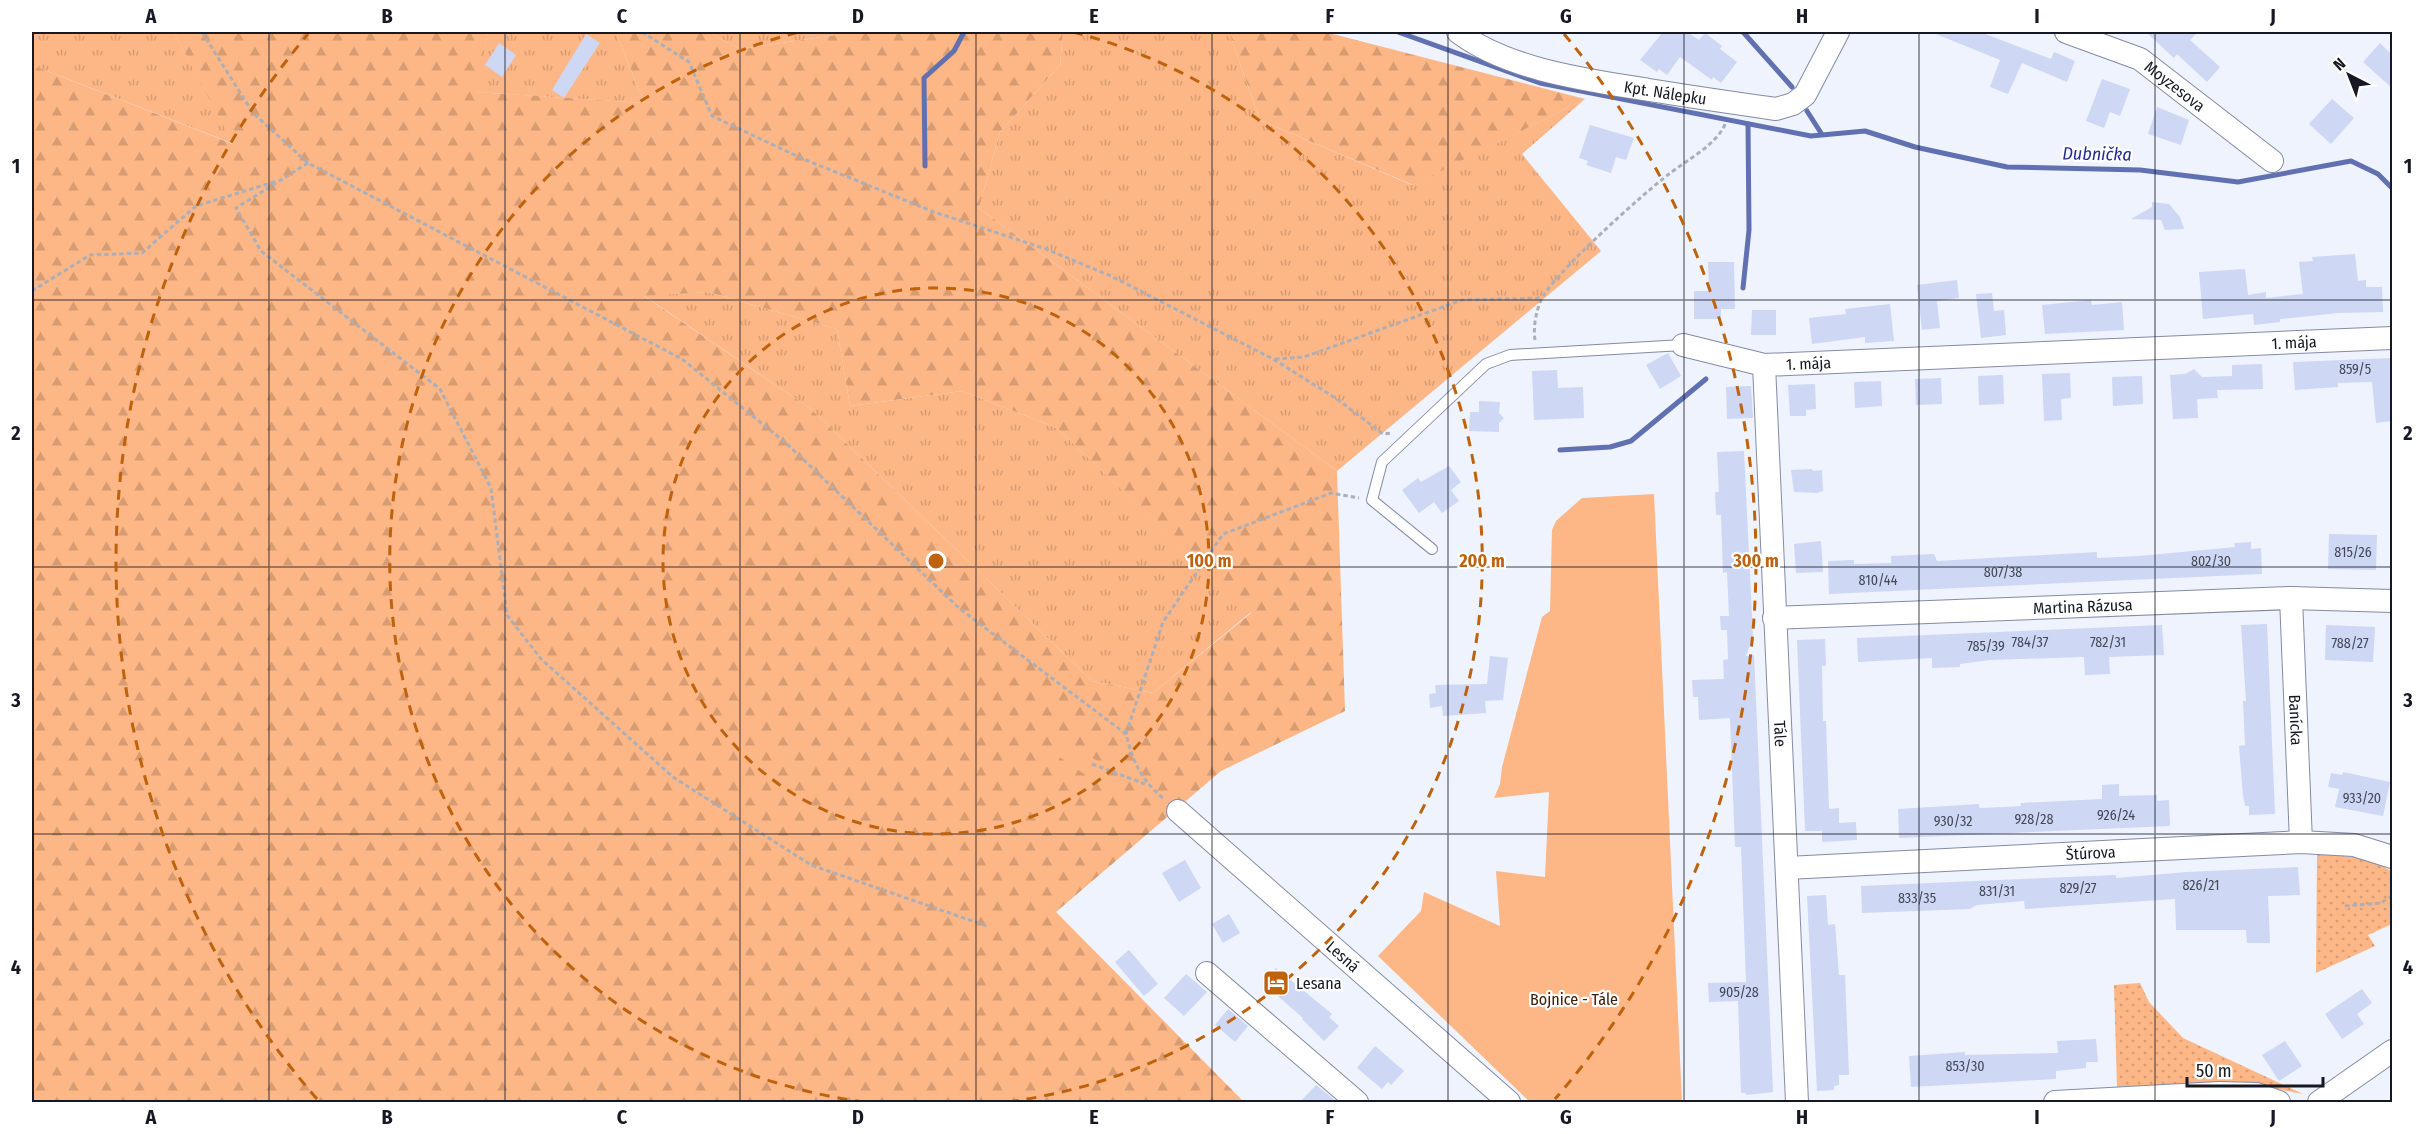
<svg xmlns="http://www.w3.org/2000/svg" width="2424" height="1134" font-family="'Fira Sans Condensed',sans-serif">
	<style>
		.grass { fill: url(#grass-tufts) }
		.forest { fill: url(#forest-firs); fill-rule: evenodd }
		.park { fill: url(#park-dots) }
		.garden { fill: #fdb685 }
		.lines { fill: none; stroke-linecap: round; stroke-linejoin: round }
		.stream { stroke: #6070b0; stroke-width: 5 }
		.building { fill: #ced7f3 }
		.lane-casing { stroke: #838ba5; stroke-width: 12 }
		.street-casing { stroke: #838ba5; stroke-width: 24 }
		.path { stroke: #abafb9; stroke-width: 3; stroke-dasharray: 4.5 3; stroke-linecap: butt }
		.lane { stroke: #fff; stroke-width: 10 }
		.street { stroke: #fff; stroke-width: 22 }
		.grid { fill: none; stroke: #161923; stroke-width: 1.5; stroke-opacity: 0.55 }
		.ring { fill: none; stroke: #be620c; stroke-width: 3; stroke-dasharray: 10 8 }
		.labels { text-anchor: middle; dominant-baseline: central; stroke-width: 4.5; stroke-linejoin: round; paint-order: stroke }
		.number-label { font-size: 14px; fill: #444857 }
		.street-label { font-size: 16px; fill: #161923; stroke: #fff }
		.poi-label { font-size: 16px; fill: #161923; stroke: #fff; text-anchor: start }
		.park-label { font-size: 16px; fill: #422006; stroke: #fff }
		.water-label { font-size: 18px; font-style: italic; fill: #232d8f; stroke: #fff }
		.centre { fill: #be620c; stroke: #fff; stroke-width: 3 }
		.ring-label { font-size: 18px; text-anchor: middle; font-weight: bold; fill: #be620c; stroke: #fff; stroke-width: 4.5; stroke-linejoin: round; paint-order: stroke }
		.neatline { fill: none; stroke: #161923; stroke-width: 2 }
		.grid-label { font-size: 20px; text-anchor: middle; font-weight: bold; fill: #161923 }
	</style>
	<defs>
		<pattern id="grass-tufts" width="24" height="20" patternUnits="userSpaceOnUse" patternTransform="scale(1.5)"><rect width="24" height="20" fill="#fdb685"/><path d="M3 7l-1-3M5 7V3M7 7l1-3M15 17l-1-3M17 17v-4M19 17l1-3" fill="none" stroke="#d89c73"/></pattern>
		<pattern id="forest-firs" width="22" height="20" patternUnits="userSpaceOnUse" patternTransform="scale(1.5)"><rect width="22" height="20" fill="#fdb685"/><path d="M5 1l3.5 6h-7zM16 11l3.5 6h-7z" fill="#d89c73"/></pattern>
		<pattern id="park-dots" width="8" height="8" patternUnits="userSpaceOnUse" patternTransform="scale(1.5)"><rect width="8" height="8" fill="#fdb685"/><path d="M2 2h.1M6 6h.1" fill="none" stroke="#d89c73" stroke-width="1.8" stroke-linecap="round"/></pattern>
	</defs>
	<rect width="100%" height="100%" fill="#eff3fe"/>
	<g class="grass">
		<polygon points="32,32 174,32 234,144 32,65"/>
		<polygon points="488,32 616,32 644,103 475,92"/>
		<polygon points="708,32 840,32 836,35 740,49"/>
		<polygon points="1063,32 1229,32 1260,120 1412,185 1585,99 1522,154 1601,251 1337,471 979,208 1000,132 1060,65"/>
		<polygon points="708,292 837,329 850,406 962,391 1057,428 1251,612 1153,693 1092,681 811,409 643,295"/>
	</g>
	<g class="forest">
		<path d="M174 32H488L476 92 644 103 616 32H708L740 49 836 35 840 32H1063L1060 65 1000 132 979 208 1337 471 1345 711 1221 771 1056 912 1244 1102H32V65L233 144ZM708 292 837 329 850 406 962 391 1057 428 1251 613 1153 693 1092 681 811 409 644 296Z"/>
		<polygon points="1229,32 1325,32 1585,99 1413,185 1260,120"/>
	</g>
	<g class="park">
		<polygon points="2317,854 2370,858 2392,872 2392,924 2368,935 2375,946 2316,973"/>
		<polygon points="2140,983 2149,1002 2183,1038 2303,1094 2240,1082 2117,1087 2114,985"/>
	</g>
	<g class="garden">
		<polygon points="1654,494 1682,1102 1530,1102 1378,956 1421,911 1424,892 1500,926 1496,871 1545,877 1549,792 1494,798 1500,784 1502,767 1542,617 1550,611 1552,530 1556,521 1582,498"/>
		<polygon points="1068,741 1103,765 1093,780 1058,756"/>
	</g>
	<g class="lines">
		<g class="stream">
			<polyline points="1398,32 1540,83 1811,136 1865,131 1915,147 2007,167 2140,170 2238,182 2351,161 2378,174 2392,188"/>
			<polyline points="1743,32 1792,87"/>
			<polyline points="1807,111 1821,133"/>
			<polyline points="925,166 924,78 954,51 964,32"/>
			<polyline points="1743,288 1749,230 1748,124"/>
			<polyline points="1560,450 1610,447 1631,441 1706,379"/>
		</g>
	</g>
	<g class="building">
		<polygon points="1663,32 1687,32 1699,40 1705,33 1722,46 1720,49 1737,62 1721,83 1713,77 1712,80 1680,57 1667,75 1659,69 1657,72 1640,60"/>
		<polygon points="1931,32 1980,32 2051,59 2054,52 2075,61 2067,82 2022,63 2008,94 1990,87 2000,60"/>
		<polygon points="2146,32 2198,32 2190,40 2220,67 2207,82 2177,54 2174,58"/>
		<polygon points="586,34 600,43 564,98 552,90"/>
		<polygon points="499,43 516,55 502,77 485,65"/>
		<polygon points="2380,43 2392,55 2392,88 2363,62"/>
		<polygon points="2102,79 2130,89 2120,116 2110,112 2104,128 2086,121"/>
		<polygon points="2332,99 2354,118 2331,144 2309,124"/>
		<polygon points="2157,107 2189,120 2181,145 2148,134"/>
		<polygon points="1590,125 1634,138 1626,160 1616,157 1611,173 1586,165 1588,161 1579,158"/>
		<polygon points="2152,202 2169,204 2180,217 2184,229 2165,230 2161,220 2131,219 2152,207"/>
		<polygon points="2355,254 2358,281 2366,280 2366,287 2382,287 2383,312 2338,313 2280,319 2280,322 2254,325 2253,314 2203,319 2199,272 2245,269 2248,295 2266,292 2266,298 2303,294 2299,262 2313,261 2312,257"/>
		<polygon points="1708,262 1734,262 1735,309 1721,309 1721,319 1694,319 1694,291 1709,291"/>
		<polygon points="1957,280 1959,298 1937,301 1940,328 1922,330 1917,285"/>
		<polygon points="1992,293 1994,311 2004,310 2006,335 1981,338 1976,294"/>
		<polygon points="2091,300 2092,305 2122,302 2124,330 2045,334 2042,305"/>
		<polygon points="1890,304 1894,341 1865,343 1865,337 1812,344 1809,318 1846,314 1845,309"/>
		<polygon points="1752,310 1776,310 1776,335 1751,335"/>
		<polygon points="1668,353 1681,376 1660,389 1646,365"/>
		<polygon points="2392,358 2392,421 2376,423 2372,382 2338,383 2338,387 2295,390 2293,362"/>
		<polygon points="2262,364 2263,389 2217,390 2218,398 2197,399 2198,418 2173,419 2170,375 2185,374 2194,369 2202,377 2232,376 2232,365"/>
		<polygon points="1557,370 1558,388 1583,387 1584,418 1534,420 1532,371"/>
		<polygon points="2070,373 2071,398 2061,399 2062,420 2044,421 2042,374"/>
		<polygon points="2003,375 2004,404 1979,405 1978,376"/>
		<polygon points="2142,376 2143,404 2113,406 2112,377"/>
		<polygon points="1941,378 1942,404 1916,405 1915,379"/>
		<polygon points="1881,381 1882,406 1855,408 1854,382"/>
		<polygon points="1815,384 1816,409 1806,410 1806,416 1790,416 1788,385"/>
		<polygon points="1751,386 1753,418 1727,419 1726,387"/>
		<polygon points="1479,401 1500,402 1499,413 1504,418 1499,423 1499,432 1469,431 1470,412 1479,412"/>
		<polygon points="1744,451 1753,637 1746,656 1754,655 1773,1092 1746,1095 1746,1093 1741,1093 1738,1001 1709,1002 1708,983 1746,982 1741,847 1735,847 1730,718 1699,720 1698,697 1693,697 1692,680 1724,679 1723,660 1728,659 1727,630 1721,630 1720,616 1729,616 1727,572 1723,573 1721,515 1716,515 1715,492 1719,492 1717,452"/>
		<polygon points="1449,466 1461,482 1451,490 1459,501 1442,513 1434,502 1419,513 1402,490 1418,478 1421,482"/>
		<polygon points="1812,469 1813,471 1822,470 1823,491 1817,493 1794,492 1791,470"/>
		<polygon points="2329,534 2377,535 2376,570 2328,569"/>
		<polygon points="1821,541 1823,572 1796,573 1794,544"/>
		<polygon points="2251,542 2251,549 2261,548 2262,574 1829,594 1828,561 1854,560 1854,564 1891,563 1891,556 1934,554 1937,561 2097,552 2097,558 2139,556 2235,547 2234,543"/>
		<polygon points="2267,624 2275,814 2249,815 2249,806 2245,806 2243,795 2239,746 2245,745 2243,701 2246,701 2241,625"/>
		<polygon points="2162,625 2164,655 2109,657 2110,674 2085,675 2084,657 1990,660 1960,664 1960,667 1932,668 1932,658 1858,662 1857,638"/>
		<polygon points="2326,625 2375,627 2373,662 2325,660"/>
		<polygon points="1825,639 1826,666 1822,666 1823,721 1826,721 1829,809 1839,808 1839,823 1856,822 1857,840 1822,842 1822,831 1805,831 1797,640"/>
		<polygon points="1490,656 1508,658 1503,700 1485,701 1486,713 1443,716 1442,706 1430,708 1429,694 1436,693 1435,685 1487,684"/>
		<polygon points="2343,772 2390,782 2383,816 2335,807 2339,789 2328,787 2331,773 2342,775"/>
		<polygon points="2119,784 2119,796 2157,795 2157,801 2169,800 2170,826 1899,838 1898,809 1979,804 1979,808 2005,807 2021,806 2021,803 2102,799 2102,785"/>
		<polygon points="1185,860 1201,888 1179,902 1162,873"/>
		<polygon points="2298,867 2300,895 2268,896 2270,943 2247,943 2246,930 2176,930 2175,899 2025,909 2024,901 1977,905 1970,909 1862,913 1861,886 2116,875 2116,878 2187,872"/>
		<polygon points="1826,895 1828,925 1835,924 1839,975 1845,975 1849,1075 1839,1075 1839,1085 1834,1086 1834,1090 1817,1091 1807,896"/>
		<polygon points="1229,914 1240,933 1223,943 1212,924"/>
		<polygon points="1129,950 1158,984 1144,996 1115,962"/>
		<polygon points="1276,968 1332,1014 1329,1017 1339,1026 1324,1041 1302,1019 1303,1018 1263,983"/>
		<polygon points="1186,974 1207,992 1184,1016 1164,998"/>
		<polygon points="2362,989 2372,1003 2357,1014 2364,1024 2342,1039 2325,1014"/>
		<polygon points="1228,1009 1248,1026 1235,1042 1215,1025"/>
		<polygon points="2096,1039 2098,1062 2086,1062 2086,1068 2056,1071 2056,1079 1911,1087 1909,1056 1965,1052 1965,1055 2058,1053 2057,1041"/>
		<polygon points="2285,1041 2302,1066 2279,1081 2262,1055"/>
		<polygon points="1375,1046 1404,1071 1391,1085 1388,1082 1382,1089 1357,1068"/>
		<polygon points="1316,1085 1337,1102 1300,1102"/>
	</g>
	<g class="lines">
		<defs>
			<polyline id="lane" points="1432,549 1372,500 1382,462 1486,364 1510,355 1683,345"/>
			<g id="street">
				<path id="s1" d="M1458 32C1508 70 1588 80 1649 90 1692 97 1734 103 1776 109L1793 104 1805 95 1838 32"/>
				<path id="s2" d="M2066 32 2140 59 2272 161"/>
				<path id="s3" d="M1683 345 1764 365 2392 338"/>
				<path id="s4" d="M1764 365 1797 1102"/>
				<path id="s5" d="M2291 598 2301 842"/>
				<path id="s6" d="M1774 618 2291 598 2392 601"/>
				<path id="s7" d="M1178 811 1509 1102"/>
				<path id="s8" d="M1787 868 2301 842 2354 845 2392 857"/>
				<polyline points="1207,973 1357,1102"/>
				<polyline points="2055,1102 2219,1093 2257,1094 2279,1102"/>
				<polyline points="2319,1102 2392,1051"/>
			</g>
		</defs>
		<use href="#lane" class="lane-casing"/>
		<use href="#street" class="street-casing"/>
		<g class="path">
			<path d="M202 32 253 113 308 163 682 359 786 443 960 609 1126 734C1133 762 1141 780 1164 799"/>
			<polyline points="642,32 689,62 712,116 801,158 934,212 1046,249 1111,276 1273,359 1337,399 1383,434 1391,433"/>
			<polyline points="308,163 236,208 261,251 440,389 491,488 507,615 541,659 673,777 811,865 987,926"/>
			<polyline points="32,291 90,255 142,253 196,206 277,181"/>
			<path d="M1535 340C1533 327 1536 312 1541 300 1552 275 1644 193 1669 174 1687 160 1718 144 1726 122"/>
			<polyline points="1275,359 1304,357 1462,300 1542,298"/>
			<polyline points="1126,734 1163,622 1223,534 1331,493 1359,498"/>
			<polyline points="1092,764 1145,784"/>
			<polyline points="2345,906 2381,903 2392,896"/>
		</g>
		<use href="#lane" class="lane"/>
		<use href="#street" class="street"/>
	</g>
	<path class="grid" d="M269 32V1102M505 32V1102M740 32V1102M976 32V1102M1212 32V1102M1448 32V1102M1684 32V1102M1919 32V1102M2155 32V1102M32 300H2392M32 567H2392M32 834H2392"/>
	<g class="ring">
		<circle cx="936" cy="561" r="273"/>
		<path d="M865 1102A546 546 0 0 1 799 32M1073 32A546 546 0 0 1 1007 1102"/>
		<path d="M317 1099A820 820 0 0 1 308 34M1564 34A820 820 0 0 1 1555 1099"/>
	</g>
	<defs>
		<symbol id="hotel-square" viewBox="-11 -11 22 22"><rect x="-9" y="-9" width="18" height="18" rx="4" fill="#be620c" stroke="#fff"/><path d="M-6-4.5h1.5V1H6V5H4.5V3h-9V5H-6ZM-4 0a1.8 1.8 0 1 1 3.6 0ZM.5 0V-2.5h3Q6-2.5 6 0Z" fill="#fff"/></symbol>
	</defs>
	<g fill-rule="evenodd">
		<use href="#hotel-square" x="1261" y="968" width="30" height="30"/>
	</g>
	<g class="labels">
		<g class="number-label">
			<text x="2355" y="369">859/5</text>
			<text x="2353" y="552">815/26</text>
			<text x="2211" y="561">802/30</text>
			<text x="2003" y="572">807/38</text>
			<text x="1878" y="580">810/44</text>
			<text x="2030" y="642">784/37</text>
			<text x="2108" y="642">782/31</text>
			<text x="2350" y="643">788/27</text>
			<text x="1986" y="646">785/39</text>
			<text x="2362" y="798">933/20</text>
			<text x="2116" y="815">926/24</text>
			<text x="2034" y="819">928/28</text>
			<text x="1953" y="821">930/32</text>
			<text x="2201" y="885">826/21</text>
			<text x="2078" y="888">829/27</text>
			<text x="1997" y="891">831/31</text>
			<text x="1917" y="898">833/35</text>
			<text x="1739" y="992">905/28</text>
			<text x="1965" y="1066">853/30</text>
		</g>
		<g class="street-label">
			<text stroke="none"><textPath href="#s2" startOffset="123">Moyzesova</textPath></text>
			<text stroke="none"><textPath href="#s1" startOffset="218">Kpt. Nálepku</textPath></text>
			<text stroke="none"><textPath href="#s3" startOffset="614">1. mája</textPath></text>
			<text stroke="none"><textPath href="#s3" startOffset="128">1. mája</textPath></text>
			<text stroke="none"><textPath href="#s6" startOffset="309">Martina Rázusa</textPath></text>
			<text stroke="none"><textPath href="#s5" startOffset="122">Banícka</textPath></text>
			<text stroke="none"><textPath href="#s4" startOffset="369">Tále</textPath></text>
			<text stroke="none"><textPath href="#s8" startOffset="304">Štúrova</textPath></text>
			<text stroke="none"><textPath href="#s7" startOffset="220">Lesná</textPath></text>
		</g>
		<g class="poi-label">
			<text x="1296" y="983">Lesana</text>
		</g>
		<g class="park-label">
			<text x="1574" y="999">Bojnice - Tále</text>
		</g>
		<g class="water-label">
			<text transform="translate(2097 154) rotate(1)">Dubnička</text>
		</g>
	</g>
	<circle cx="936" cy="561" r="9" class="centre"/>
	<g class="ring-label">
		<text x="1209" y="567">100 m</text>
		<text x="1482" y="567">200 m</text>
		<text x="1756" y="567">300 m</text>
	</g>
	<rect width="2424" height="1134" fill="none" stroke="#ffffff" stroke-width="66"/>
	<g transform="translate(2349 75) rotate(318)" stroke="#ffffff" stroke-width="4.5" paint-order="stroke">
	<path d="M0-4.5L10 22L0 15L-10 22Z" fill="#161923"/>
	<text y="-9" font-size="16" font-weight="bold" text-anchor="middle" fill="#161923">N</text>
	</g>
	<path d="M2187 1077v9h136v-9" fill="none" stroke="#161923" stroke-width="3"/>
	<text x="2196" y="1077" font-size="18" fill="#161923" stroke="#ffffff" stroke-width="4.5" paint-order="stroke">50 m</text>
	<rect x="33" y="33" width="2358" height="1068" class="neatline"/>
	<g class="grid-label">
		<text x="151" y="23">A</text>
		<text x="387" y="23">B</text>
		<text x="622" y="23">C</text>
		<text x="858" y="23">D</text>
		<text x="1094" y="23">E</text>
		<text x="1330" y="23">F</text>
		<text x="1566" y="23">G</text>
		<text x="1802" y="23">H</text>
		<text x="2037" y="23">I</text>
		<text x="2273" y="23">J</text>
		<text x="16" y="173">1</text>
		<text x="2408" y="173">1</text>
		<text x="16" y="440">2</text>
		<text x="2408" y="440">2</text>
		<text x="16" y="707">3</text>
		<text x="2408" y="707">3</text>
		<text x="16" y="974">4</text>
		<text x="2408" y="974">4</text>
		<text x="151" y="1124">A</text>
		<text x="387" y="1124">B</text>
		<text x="622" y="1124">C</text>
		<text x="858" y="1124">D</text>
		<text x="1094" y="1124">E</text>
		<text x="1330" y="1124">F</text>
		<text x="1566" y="1124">G</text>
		<text x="1802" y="1124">H</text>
		<text x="2037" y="1124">I</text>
		<text x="2273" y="1124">J</text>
	</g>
</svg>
